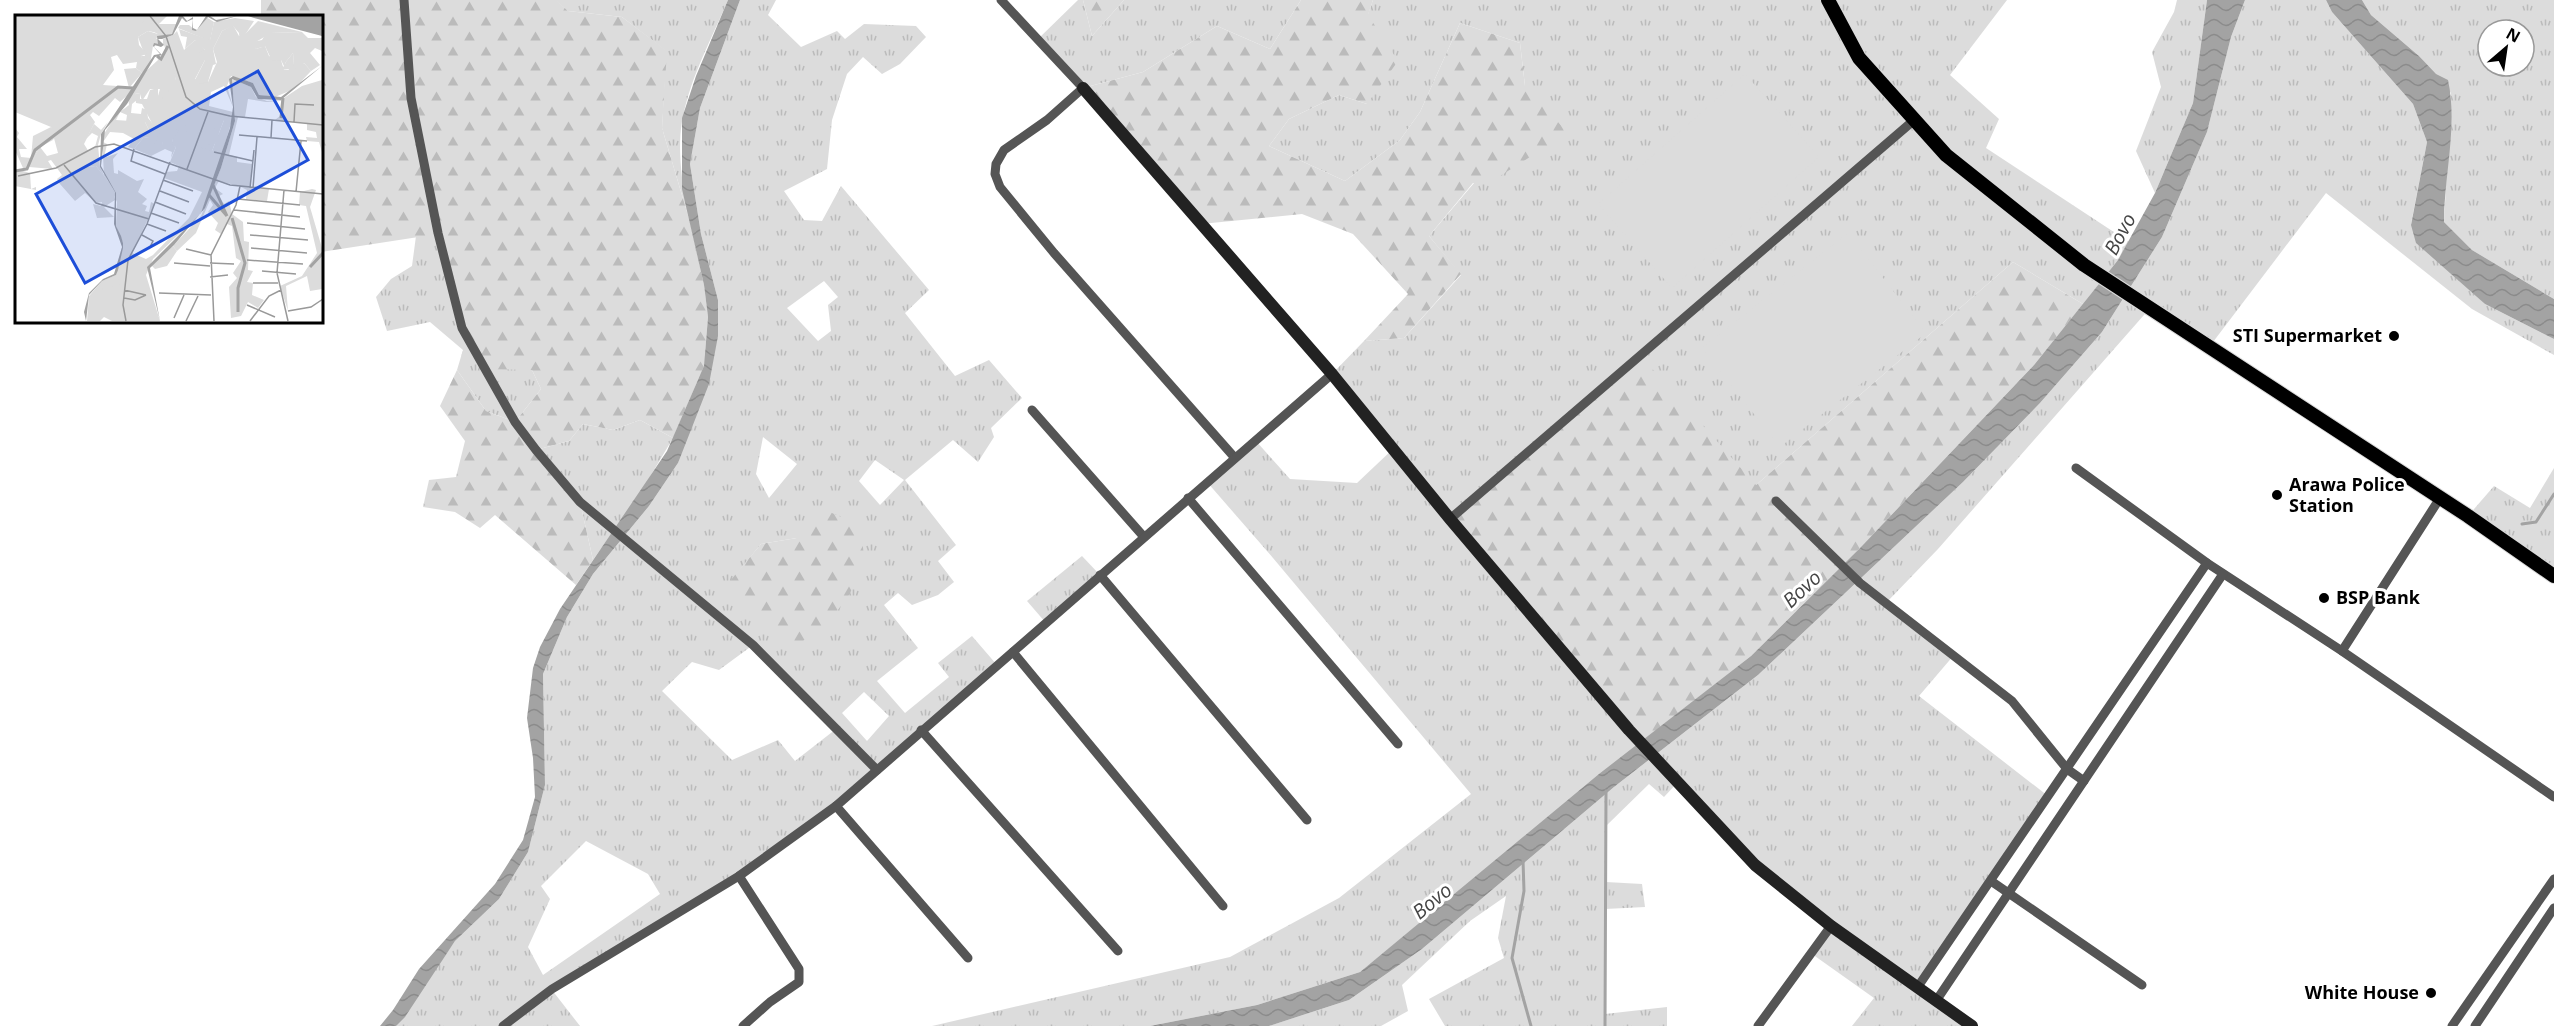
<svg xmlns="http://www.w3.org/2000/svg" width="2554" height="1026" viewBox="0 0 2554 1026" font-family="'Open Sans',sans-serif">
  <style>
    .grass { fill: url(#grass-tufts); fill-rule: evenodd }
    .forest { fill: url(#forest-firs) }
    .pitch { fill: #dcdcdc }
    .water { fill: url(#water-waves) }
    .lines { fill: none; stroke-linecap: round; stroke-linejoin: round }
    .stream { stroke: #a3a3a3; stroke-width: 3 }
    .primary-casing { stroke: #dbdbdb; stroke-width: 16 }
    .street { stroke: #555; stroke-width: 9 }
    .secondary { stroke: #222; stroke-width: 12 }
    .primary { stroke: #000; stroke-width: 14 }
    .poi-dot { fill: #000; stroke: #fff; stroke-width: 2 }
    .labels { text-anchor: middle; stroke-width: 6; stroke-linejoin: round; paint-order: stroke }
    .poi-label { font-size: 18px; font-weight: bold; fill: #000; stroke: #fff; text-anchor: end }
    .water-label { font-size: 20px; font-style: italic; fill: #444; stroke: #fff }
    .inset-river { fill: none; stroke: #a3a3a3; stroke-width: 3 }
    .inset-road { fill: none; stroke: #999; stroke-width: 1.5 }
    .view { fill: #1d4ed8; fill-opacity: 0.15; stroke: #1d4ed8; stroke-width: 3 }
    .inset-edge { fill: none; stroke: #000; stroke-width: 3 }
  </style>
  <defs>
    <pattern id="grass-tufts" width="24" height="20" patternUnits="userSpaceOnUse" patternTransform="scale(1.5)"><rect width="24" height="20" fill="#dcdcdc"/><path d="M3 7l-1-3M5 7V3M7 7l1-3M15 17l-1-3M17 17v-4M19 17l1-3" fill="none" stroke="#bbb"/></pattern>
    <pattern id="forest-firs" width="22" height="20" patternUnits="userSpaceOnUse" patternTransform="scale(1.5)"><rect width="22" height="20" fill="#dcdcdc"/><path d="M5 1l3.5 6h-7zM16 11l3.5 6h-7z" fill="#bbb"/></pattern>
    <pattern id="water-waves" width="16" height="10" patternUnits="userSpaceOnUse" patternTransform="scale(1.5)"><rect width="16" height="10" fill="#a3a3a3"/><path d="M0 5q4-4 8 0t8 0" fill="none" stroke="#8b8b8b"/></pattern>
  </defs>
  <rect width="100%" height="100%" fill="#fff"/>
  <g class="grass">
    <path d="M555,0H728C712,38 691,76 683,117C676,146 683,193 690,222L662,128L666,51L622,17L568,11Z"/>
    <path d="M740,0H776L768,15L801,47L837,31L845,39L864,24L916,26L926,37L900,64L882,74L863,57L847,74L832,120L827,169L784,191L804,220L822,221L841,186L929,290L905,313L955,376L989,360L1022,398L991,428L994,437L978,462L953,440L905,480L956,545L938,561L954,582L938,595L912,605L898,593L884,605L918,648L877,681L905,713L949,677L938,663L972,636L997,665L836,806L739,876L552,990L580,1026H396L455,941L499,899L528,852L545,785L543,674L567,617L593,574L649,506L678,463L718,300L701,234L690,164L700,108ZM824,281L838,297L828,305L831,331L818,341L787,308ZM763,437L797,464L769,498L756,474ZM875,460L904,480L880,505L859,481ZM797,538L726,587L761,544ZM753,645L836,729L795,761L778,740L732,760L662,691L692,662L719,670ZM864,692L889,716L867,741L842,713ZM586,841L648,874L660,894L543,975L528,947L550,899L541,886Z"/>
    <polygon points="1078,0 1083,0 1092,36 1124,0 1301,0 1270,49 1217,26 1143,72 1083,88 1038,39"/>
    <polygon points="1373,0 2007,0 1950,75 1999,119 1986,148 2129,242 2118,260 2083,304 2013,262 1756,485 1640,743 1360,972 1257,1005 1150,1026 932,1026 1230,957 1339,898 1471,794 1273,558 1207,482 1256,441 1290,479 1357,483 1394,448 1332,374 1364,341 1404,338 1461,275 1429,236 1474,183 1525,86 1520,43 1460,23 1420,112 1400,140 1345,181 1269,146 1289,119 1339,95 1367,104 1368,14"/>
    <polygon points="2177,0 2207,0 2193,103 2155,193 2136,151 2161,87 2152,52 2174,12"/>
    <polygon points="2245,0 2326,0 2332,12 2413,104 2427,142 2411,224 2485,304 2554,339 2554,355 2472,309 2326,193 2210,346 2151,307 1938,549 1886,603 1954,655 1919,696 2048,796 1917,988 1972,1026 1852,1026 1874,998 1812,954 1831,926 1755,865 1678,782 1664,797 1649,784 1606,826 1606,882 1642,884 1645,907 1605,909 1605,1014 1667,1007 1667,1026 1445,1026 1429,999 1504,958 1498,938 1506,896 1470,921 1402,985 1408,1011 1381,1026 1269,1026 1349,1000 1422,949 1614,787 1758,675 1963,482 2040,403 2102,332 2162,237 2207,132 2231,37"/>
    <path d="M2362,0H2554V299L2472,250L2444,222L2451,93L2419,56L2371,15ZM2488,30H2524V66H2488Z"/>
    <polygon points="438,233 532,370 541,389 515,422 486,411 457,370 463,350 430,322 387,331 376,297 391,279 412,266 416,236"/>
    <polygon points="640,420 673,438 642,490 593,560 580,502 536,450 569,441 583,424 613,430"/>
    <polygon points="2554,468 2554,576 2468,516 2494,486 2530,508"/>
    <polygon points="1082,556 1100,575 1046,623 1027,601"/>
  </g>
  <g class="forest">
    <polygon points="261,0 556,0 568,11 622,17 667,51 662,128 690,222 704,285 708,317 704,366 673,438 640,420 613,430 583,424 569,441 536,450 580,502 593,560 576,585 495,515 480,528 455,512 423,507 429,480 456,477 465,441 440,406 457,370 486,411 515,422 541,389 532,370 483,369 462,328 438,234 321,252 321,16 261,16"/>
    <polygon points="1083,0 1124,0 1092,36"/>
    <polygon points="1301,0 1373,0 1368,15 1398,61 1367,104 1339,95 1289,119 1269,146 1345,181 1400,140 1420,112 1460,23 1520,43 1525,86 1568,133 1489,183 1473,183 1429,236 1461,274 1404,338 1364,341 1408,294 1353,234 1302,214 1201,224 1083,88 1143,72 1217,26 1270,49"/>
    <polygon points="2013,262 2083,304 2034,365 1860,548 1751,656 1640,743 1450,519 1640,355 1756,485"/>
    <polygon points="825,510 860,525 865,563 849,595 820,634 794,644 725,587 761,544 797,538"/>
  </g>
  <g class="pitch">
    <polygon points="1745,74 1819,157 1672,288 1598,204"/>
    <polygon points="1848,233 1926,333 1780,447 1702,348"/>
  </g>
  <g class="water">
    <polygon points="728,0 740,0 700,108 690,164 701,234 718,300 718,336 709,384 678,463 649,506 593,574 567,617 543,674 545,785 528,852 499,899 455,941 405,1017 396,1026 380,1026 393,1010 419,969 495,884 523,840 535,797 533,758 527,718 533,668 540,647 560,609 667,451 704,366 708,317 704,285 682,189 682,118 696,76"/>
    <polygon points="2207,0 2245,0 2231,37 2207,132 2162,237 2102,332 2040,403 1963,482 1758,675 1614,787 1422,949 1349,1000 1269,1026 1150,1026 1257,1005 1360,972 1599,774 1751,656 1860,548 2034,365 2118,260 2155,193 2193,103"/>
    <path d="M2326,0H2362L2371,15L2419,56L2436,74L2448,80C2458,125 2444,176 2444,222L2472,250L2554,299V339L2485,304L2416,243L2411,225L2427,142L2413,104L2332,12Z"/>
  </g>
  <g class="lines">
    <g class="stream">
      <polyline points="2522,524 2536,522 2554,494"/>
      <polyline points="1523,860 1524,891 1512,958 1531,1026"/>
      <polyline points="1605,1026 1606,791"/>
    </g>
    <g class="primary-casing">
      <polyline id="primary" points="1828,0 1859,58 1946,155 2084,265 2468,516 2554,576"/>
    </g>
    <g class="street">
      <polyline points="404,0 411,98 438,233 462,328 515,422 536,450 580,502 753,645 877,770"/>
      <polyline points="1001,0 1083,88 1047,120 1004,150 996,164 995,174 1000,187 1054,253 1235,458"/>
      <polyline points="1032,410 1144,537"/>
      <polyline points="2076,468 2207,563 2342,651 2554,797"/>
      <polyline points="1188,498 1398,744"/>
      <polyline points="1776,501 1860,583 2012,701 2067,769 2084,781"/>
      <polyline points="1450,519 1913,121"/>
      <polyline points="1100,575 1307,820"/>
      <polyline points="2342,651 2440,498"/>
      <polyline points="1013,652 1223,906"/>
      <polyline points="921,730 1118,951"/>
      <polyline points="836,806 968,958"/>
      <polyline points="739,876 799,969 799,982 770,1002 743,1026"/>
      <polyline points="1991,881 2142,985"/>
      <polyline points="1917,988 2207,563"/>
      <polyline points="1936,1001 2223,574"/>
      <polyline points="503,1026 552,989 739,876 836,806 1332,374"/>
      <polyline points="1758,1026 1831,926"/>
      <polyline points="2452,1026 2554,879"/>
      <polyline points="2475,1026 2554,908"/>
    </g>
    <polyline class="secondary" points="1083,88 1332,374 1450,519 1629,730 1755,865 1831,926 1972,1026"/>
    <use href="#primary" class="primary"/>
  </g>
  <g class="poi-dot">
    <circle cx="2394" cy="336" r="6"/>
    <circle cx="2277" cy="495" r="6"/>
    <circle cx="2324" cy="598" r="6"/>
    <circle cx="2431" cy="993" r="6"/>
  </g>
  <g class="labels">
    <g class="poi-label">
      <text x="2382" y="342">STI Supermarket</text>
      <text x="2289" y="491" text-anchor="start">Arawa Police<tspan x="2289" dy="21">Station</tspan></text>
      <text x="2336" y="604" text-anchor="start">BSP Bank</text>
      <text x="2419" y="999">White House</text>
    </g>
    <g class="water-label">
      <text transform="translate(2120 234) rotate(-62)" y="7">Bovo</text>
      <text transform="translate(1802 589) rotate(-43)" y="7">Bovo</text>
      <text transform="translate(1432 901) rotate(-39)" y="7">Bovo</text>
    </g>
  </g>
  <g transform="translate(15 15)">
    <rect width="308" height="308" fill="#fff"/>
    <path d="M110,1H152L144,9H161L164,1L163,9L157,19L141,23L148,29V24L158,20L162,16L169,35L180,25L184,27L190,35V45L180,64L193,67L202,47L198,34L207,16L218,10L224,21L229,20L243,6L287,17L256,18L239,28L241,34L250,31L254,41L266,45L269,55H274L270,48L278,38L279,50L284,53L289,48L296,56L279,74L260,82L244,80L238,68L216,61L212,71L218,92L209,71L196,77L194,91L218,97L217,105H209L197,136L199,165L186,198L138,244L131,260L145,306H97L89,302L85,306H72L74,281L87,266L101,260L108,228L101,211L102,187L93,166L81,151L69,152L74,148L73,136L80,132L83,121L77,118L71,124L79,109L86,115L93,107L86,119L83,130L85,152L89,160L87,122L101,100L105,97L101,105L130,107L134,115V122L128,123L119,134L113,132L119,124L108,118L95,117L88,127L92,129L89,143L103,138L98,144L99,158L103,159V155L122,166L129,164L123,177L132,184L127,189L132,191L130,196L134,197L136,187L140,189L117,238L131,244L138,240L174,203L187,177L149,163L151,157L162,156L164,151L155,147L161,132L156,131L158,124L150,120L147,130H138L140,114L127,89L121,88L120,78L125,79V84H132L135,75L143,73V81L161,65L149,30L138,31L135,49L132,53L127,49L126,41H130L123,22L133,16L143,19ZM191,2L199,7L195,26L163,13L165,10H174L181,16ZM121,53L127,58L114,73L109,54ZM217,64L236,72L241,82L252,86L266,85L287,71L307,65V137L304,127L292,126L291,122L302,123L301,117L292,115V108L260,105L265,101L266,86L251,87L233,84L230,102H223L214,140L222,142V147L237,149L235,172L254,174L252,186L231,184L232,175L224,171L204,166L200,173L208,179L204,181L209,189L214,186L217,199L228,207L229,226L234,227L233,255L238,256L232,267L238,268L237,280L249,285L243,293L233,287L226,301L216,303L214,272L222,263L218,258L226,246L221,243L217,211L212,209L206,219L200,215L203,208L193,197L198,190L195,185L181,218L162,236L158,231L186,201L206,153L220,106ZM36,112L41,120L38,125L25,132L16,150L8,156L15,158L16,174L21,172V175L0,171V158L8,153L0,135V113L4,118L2,122L12,134H4L6,142L16,143L18,121ZM297,174L301,175L295,192L307,233V279V274L295,276L292,261L271,271L273,296L265,271L287,261L302,238L291,191L284,190L285,177Z" fill="#dcdcdc"/>
    <path d="M0,1H110L127,8L132,5L148,19L133,16L123,22L124,30L132,39L126,41L132,53L127,58L121,53L122,47L108,49L102,40L96,42L99,55L88,70L116,72V77L105,87L100,83L84,101L78,97L75,100L80,107L69,129L79,145L70,152L81,151L98,172L100,185L89,192L99,202L82,203L78,189L86,191L87,187L81,188L70,178L60,186L45,169L42,164L47,160L36,145L33,146L38,154L14,152L25,132L32,141L43,138L36,112L0,97ZM220,3L239,6L230,20L232,24L225,29L224,18L218,11L207,16L198,34L201,49L198,50L193,67L184,69L180,65L190,45L184,38L190,35L180,25L170,34L172,22L166,21L164,14L195,25L199,7ZM287,17L293,23H307V36L300,33L295,38L305,50L296,56L289,48L285,56L279,53L278,38L270,48L276,54L265,55L269,51L266,45L257,46L250,31L246,37L247,32L241,34L236,27L247,25L251,18ZM153,31L161,65L160,75H154L147,84L143,81L145,74H135L127,86L125,79L120,78L123,84L117,89L116,98L126,99L127,93L132,95L133,103L145,117L139,130H147L149,111L164,115L158,124L157,130L161,132L156,143L157,137L150,134L136,141L119,134L128,123L134,122V115L130,107H111L112,100L105,97L114,90L113,83L130,57L143,45L142,41L147,43ZM209,105H217L199,165L172,154L181,131L197,136ZM158,231L162,236L152,251L140,254L136,250ZM104,263L107,283L101,290L86,276L89,272L97,273Z" fill="#dcdcdc"/>
    <path d="M170 112a8 8 0 1 1 16 0a8 8 0 1 1-16 0ZM186 121a9 9 0 1 1 18 0a9 9 0 1 1-18 0Z" fill="#dcdcdc"/>
    <path d="M164,1H168L172,6L178,2V13L182,15L191,1H195L201,5L222,1L202,7L193,2L181,16L177,15L178,4L171,7L167,3L158,20L147,24H143L149,30L146,32L140,30L139,32L147,40L140,42L112,89L90,115L86,151L101,178V211L106,221L108,228V233L103,255L101,260L87,266L74,280L71,306L69,297L74,278L88,264L99,259L107,232L99,209L100,177L85,152L86,119L139,40L145,39L138,31L139,28L148,30L143,29L142,21L157,19ZM233,1H307V21L239,3ZM307,51L266,85L243,84L236,72L217,64L220,106L206,153L190,193L159,230L135,253L145,306L132,252L186,198L215,113L218,92L214,64L218,61L238,68L244,80L266,82Z" fill="#a3a3a3"/>
    <path class="inset-river" d="M142,41L146,44L153,31M266,103L268,83M0,156L12,154L20,135L103,72L118,73M198,170L212,201M194,180L212,201M217,203L230,248L223,273V297M295,252L308,238"/>
    <path class="inset-road" d="M135,1L151,21L171,82L185,94L215,101L308,110M279,107L280,89L299,90M224,120L292,126M256,123L257,105M119,134L116,146L150,159M199,137L238,146M49,150L81,188L134,204M172,154L193,97M3,161L41,153L80,132L99,129L215,170L308,179M148,165L178,176M235,173L239,135M238,173L242,122M269,175L262,258L273,306M145,176L174,187M281,177L286,126M223,184L285,190M140,187L171,199M219,195L285,202M136,198L164,208M232,208L290,214M132,209L151,216M127,220L138,226L134,234M235,220L293,225M236,233L292,238M171,234L196,240M232,245L288,249M159,248L195,251M195,248L219,249M247,256L281,259M195,262L213,260M238,268H263M109,275L131,280M144,278L196,280M109,283L120,285L131,280M232,290L260,302M273,296L296,292L308,284M159,303L169,280M111,306L108,290L113,245L132,209L155,147M171,306L183,281M199,306L196,240L221,190L225,171M235,306L254,281L266,275"/>
    <path class="view" d="M243,56L293,145L70,268L21,179Z"/>
    <rect width="308" height="308" class="inset-edge"/>
  </g>
  <g transform="translate(2506 48) rotate(29)"><circle r="28" fill="#ffffff" stroke="#999999" stroke-width="1.5"/>
  <path d="M0-4.5L10 22L0 15L-10 22Z" fill="#000000"/>
  <text y="-9" font-size="16" font-weight="bold" text-anchor="middle" fill="#000000">N</text>
  </g>
</svg>
